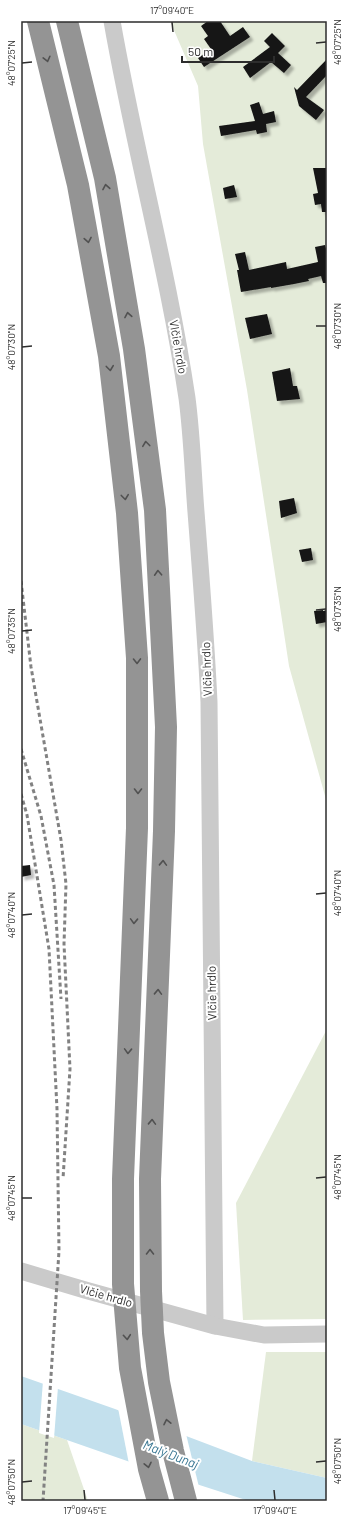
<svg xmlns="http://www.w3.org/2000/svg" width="348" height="1522" viewBox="0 0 348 1522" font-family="Barlow,sans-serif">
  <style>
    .green { fill: #e4ebd9 }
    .water { fill: #c3e0ed }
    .pier { fill: #fff }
    .building { fill: #141414; filter: url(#shadow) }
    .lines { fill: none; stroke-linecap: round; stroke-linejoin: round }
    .minor { stroke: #cacaca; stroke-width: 17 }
    .highway { stroke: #949494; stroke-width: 22 }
    .rail { stroke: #828282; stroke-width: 3; stroke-dasharray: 4 3; stroke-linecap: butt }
    .oneway { stroke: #515151 }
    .ticks { fill: none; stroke: #2d2d2d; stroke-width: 1.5 }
    .labels { text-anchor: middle; stroke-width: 4; stroke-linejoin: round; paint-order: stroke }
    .street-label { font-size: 12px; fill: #2d2d2d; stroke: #fff }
    .water-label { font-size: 13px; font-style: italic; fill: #377692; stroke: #fff }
    .neatline { fill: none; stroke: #2d2d2d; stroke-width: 1.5 }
    .ticks-label { font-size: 10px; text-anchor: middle; fill: #2d2d2d }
  </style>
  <defs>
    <filter id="shadow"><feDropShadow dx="3.5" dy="3.5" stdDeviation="1" flood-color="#0004"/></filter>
  </defs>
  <rect width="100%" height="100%" fill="#fff"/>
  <g class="green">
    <polygon points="170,21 327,21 327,803 289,666 247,390 203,144 198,86"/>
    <polygon points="327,1029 327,1319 243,1320 236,1203"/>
    <polygon points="266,1352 327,1352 327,1478 252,1461"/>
    <polygon points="21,1424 67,1440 88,1501 21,1501"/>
  </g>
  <polygon class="water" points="21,1376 115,1409 252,1461 327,1478 327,1501 249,1501 153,1470 21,1424"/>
  <g class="pier">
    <polygon points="43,1381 58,1387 54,1438 39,1433"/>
    <polygon points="118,1408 186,1434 199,1487 129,1464"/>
  </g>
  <g class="building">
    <polygon points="208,21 220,21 230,36 243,27 250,37 204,67 198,58 211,49 204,39 208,36 201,26"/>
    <polygon points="272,33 285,46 278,53 291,65 284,73 271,62 250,78 243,67 270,47 264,41"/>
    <polygon points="327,59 327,75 306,97 324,110 316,120 299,106 294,87 297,90"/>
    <polygon points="259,102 263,114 274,111 276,122 266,124 267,132 257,134 256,130 221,136 219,126 255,121 250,105"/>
    <polygon points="313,168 327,168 327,212 322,212 321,204 315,205 313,194 318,193"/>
    <polygon points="234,185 237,197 225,199 223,188"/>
    <polygon points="325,245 327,253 327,283 323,283 321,276 308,279 309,281 294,284 271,288 271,287 241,292 237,270 239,270 235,254 245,252 249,270 286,262 287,269 318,262 315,247"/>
    <polygon points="267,314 272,334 250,339 245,318"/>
    <polygon points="290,368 293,386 297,386 300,399 277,401 272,372"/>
    <polygon points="294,498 297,513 281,518 279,501"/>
    <polygon points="311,548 313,560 302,562 299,550"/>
    <polygon points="323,610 323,611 327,610 327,622 316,624 314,611"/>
    <polygon points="30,865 31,875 21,877 21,866"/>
  </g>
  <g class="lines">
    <g class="minor">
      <path d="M112,21C134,147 168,271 187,398C192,436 193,474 196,512C201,576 206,639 209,702L215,1326"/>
      <polyline points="21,1271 85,1290 215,1326 264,1335 327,1334"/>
    </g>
    <g class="highway">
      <polyline points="38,21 78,185 109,356 127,513 137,658 137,828 123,1179 123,1284 130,1368 149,1469 158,1501"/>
      <polyline points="67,21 105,178 134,349 155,510 166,727 164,831 150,1179 151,1291 153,1333 159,1382 173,1451 186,1501"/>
    </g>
    <g class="rail">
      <polyline points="21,581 31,667 61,840 66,884 64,944 70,1069 63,1179"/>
      <polyline points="21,749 41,816 54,885 61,999"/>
      <polyline points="21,794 27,815 49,949 57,1109 59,1251 43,1501"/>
    </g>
  </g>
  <defs><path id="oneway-chevron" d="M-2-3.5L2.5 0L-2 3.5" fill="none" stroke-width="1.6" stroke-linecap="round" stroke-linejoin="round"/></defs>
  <g class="oneway">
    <use href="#oneway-chevron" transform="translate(47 59) rotate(76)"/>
    <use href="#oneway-chevron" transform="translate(106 187) rotate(-100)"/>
    <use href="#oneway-chevron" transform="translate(88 240) rotate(80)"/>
    <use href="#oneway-chevron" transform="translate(128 315) rotate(-100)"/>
    <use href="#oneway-chevron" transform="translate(110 368) rotate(83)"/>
    <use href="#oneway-chevron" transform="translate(146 444) rotate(-97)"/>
    <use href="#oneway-chevron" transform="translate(125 497) rotate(83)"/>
    <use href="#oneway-chevron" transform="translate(158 573) rotate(-93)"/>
    <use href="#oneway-chevron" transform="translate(137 661) rotate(89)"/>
    <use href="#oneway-chevron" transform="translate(138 791) rotate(90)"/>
    <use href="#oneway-chevron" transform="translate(163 863) rotate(-88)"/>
    <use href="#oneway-chevron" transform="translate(134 921) rotate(92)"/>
    <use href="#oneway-chevron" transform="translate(158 992) rotate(-88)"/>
    <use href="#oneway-chevron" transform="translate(128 1051) rotate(92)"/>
    <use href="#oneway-chevron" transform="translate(152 1122) rotate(-88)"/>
    <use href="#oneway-chevron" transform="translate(150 1252) rotate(-90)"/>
    <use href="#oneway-chevron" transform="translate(127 1337) rotate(85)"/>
    <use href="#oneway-chevron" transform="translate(167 1422) rotate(-102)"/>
    <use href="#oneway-chevron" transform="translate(148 1465) rotate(78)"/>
  </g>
  <path class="ticks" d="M172,22L173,32M316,43L326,42M22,63L32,62M316,326H326M22,347L32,346M316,610L326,609M22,631L32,630M316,894L326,893M22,915L32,914M316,1178L326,1177M22,1198H32M316,1462L326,1461M22,1482L32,1481M84,1490L85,1500M274,1490L275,1500"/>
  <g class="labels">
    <g class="street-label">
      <text transform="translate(178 347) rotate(80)" y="4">Vlčie hrdlo</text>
      <text transform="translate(207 669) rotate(-92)" y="4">Vlčie hrdlo</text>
      <text transform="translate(212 993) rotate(-91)" y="4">Vlčie hrdlo</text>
      <text transform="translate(106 1296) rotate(16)" y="4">Vlčie hrdlo</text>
    </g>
    <g class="water-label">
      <text transform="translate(171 1454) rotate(21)" y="5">Malý Dunaj</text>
    </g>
  </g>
  <rect width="348" height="1522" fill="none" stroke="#ffffff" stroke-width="44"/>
  <path d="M182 56v6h92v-6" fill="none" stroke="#2d2d2d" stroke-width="2"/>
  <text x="188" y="56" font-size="12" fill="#2d2d2d" stroke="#ffffff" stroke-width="3" paint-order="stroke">50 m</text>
  <rect x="22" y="22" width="304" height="1478" class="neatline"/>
  <g class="ticks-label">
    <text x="172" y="14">17°09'40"E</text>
    <text transform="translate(337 42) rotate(-90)" y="4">48°07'25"N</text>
    <text transform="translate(11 63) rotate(-90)" y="4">48°07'25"N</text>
    <text transform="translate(337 326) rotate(-90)" y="4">48°07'30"N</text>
    <text transform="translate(11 347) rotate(-90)" y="4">48°07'30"N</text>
    <text transform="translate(337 609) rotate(-90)" y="4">48°07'35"N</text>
    <text transform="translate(11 631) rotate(-90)" y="4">48°07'35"N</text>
    <text transform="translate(337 893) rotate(-90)" y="4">48°07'40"N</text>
    <text transform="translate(11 915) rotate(-90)" y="4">48°07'40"N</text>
    <text transform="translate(337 1177) rotate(-90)" y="4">48°07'45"N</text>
    <text transform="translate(11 1198) rotate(-90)" y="4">48°07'45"N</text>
    <text transform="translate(337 1461) rotate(-90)" y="4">48°07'50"N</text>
    <text transform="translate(11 1482) rotate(-90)" y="4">48°07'50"N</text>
    <text x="85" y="1514">17°09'45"E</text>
    <text x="275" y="1514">17°09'40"E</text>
  </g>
</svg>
